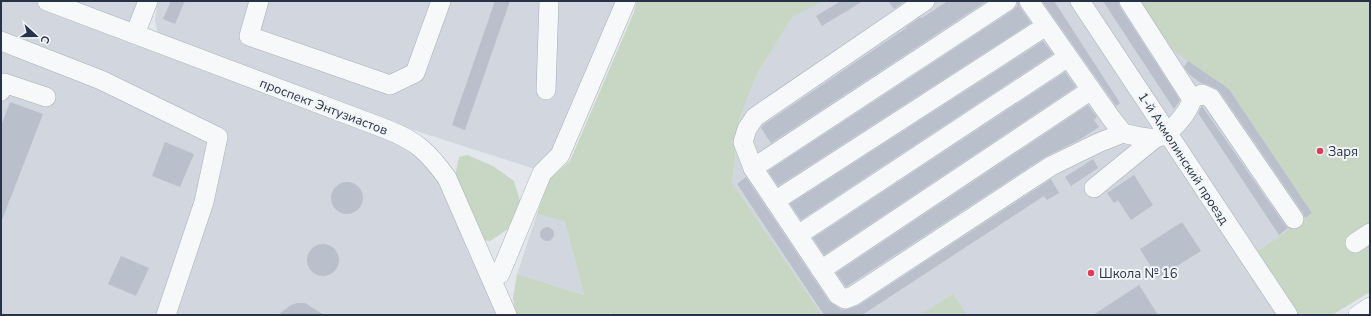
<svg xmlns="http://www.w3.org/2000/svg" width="1371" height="316" viewBox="0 0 1371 316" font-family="'Nunito Sans',sans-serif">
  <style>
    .built { fill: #d1d6df }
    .green { fill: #c8d7c3 }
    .building { fill: #bac0cb }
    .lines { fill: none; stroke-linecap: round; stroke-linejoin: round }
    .minor-casing { stroke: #a7adb7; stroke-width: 20 }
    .minor { stroke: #f7f8fa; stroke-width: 19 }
    .poi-dot { fill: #db3e54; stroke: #f3f6f9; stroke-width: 1.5 }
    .labels { text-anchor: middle; stroke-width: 4; stroke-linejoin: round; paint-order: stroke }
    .street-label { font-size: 13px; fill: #293347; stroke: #f3f6f9 }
    .poi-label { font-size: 13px; fill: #293347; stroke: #f3f6f9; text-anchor: start }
  </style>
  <rect width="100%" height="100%" fill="#e3e7ec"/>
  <g class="built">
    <polygon points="1,1 34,1 383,134 414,149 442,181 498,315 1,315"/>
    <polygon points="67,1 143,1 130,21 123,22"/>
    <polygon points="158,1 620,1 552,156 535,169 407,128 158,35 155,20"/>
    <polygon points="824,1 1072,1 1278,315 822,315 732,184 740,117 757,74 792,16"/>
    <polygon points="1088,1 1142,1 1142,8 1229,89 1312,213 1257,252"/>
    <polygon points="537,214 565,222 584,295 517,274"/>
  </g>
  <g class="green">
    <polygon points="637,1 824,1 792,17 757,74 740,117 732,183 822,315 615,315 610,313 609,315 516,315 513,298 517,274 584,295 565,222 537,214 548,180 570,161 634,12"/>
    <polygon points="1142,1 1370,1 1370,292 1332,315 1297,315 1257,252 1312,213 1229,89 1188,61 1160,40 1142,8"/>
    <polygon points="467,155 493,166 514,181 521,204 508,229 490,241 483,240 455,176 459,157"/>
    <polygon points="953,294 967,315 920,315"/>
  </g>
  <g class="building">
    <polygon points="171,1 185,1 175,24 163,19"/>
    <polygon points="495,1 510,1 465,130 452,125"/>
    <polygon points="841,1 863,1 822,26 816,16"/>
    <polygon points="888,1 905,1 894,9"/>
    <polygon points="948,1 987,1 771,143 761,128 763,125 906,28 906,27 921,17 922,18"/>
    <polygon points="1018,1 1020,7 1031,23 778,186 768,171 1013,10 1017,6"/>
    <polygon points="1042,1 1054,1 1120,103 1116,106"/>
    <polygon points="1103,1 1118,1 1120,7 1180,100 1174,109"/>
    <polygon points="1043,41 1053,54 801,220 790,204"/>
    <polygon points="1188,61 1229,89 1312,213 1305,218 1303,213 1220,92 1215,88 1206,84 1201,83 1190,75 1184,67"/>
    <polygon points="1065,72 1076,87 824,255 813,238"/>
    <polygon points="10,102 43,114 2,220 1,126"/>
    <polygon points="1088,105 1097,117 1094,120 1099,127 1079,140 1045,157 846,287 836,273"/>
    <polygon points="1202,106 1285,225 1288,228 1279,235 1198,113"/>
    <polygon points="165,142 194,154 180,187 152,176"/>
    <polygon points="1093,159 1098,168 1071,186 1065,177"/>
    <polygon points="1134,175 1153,205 1131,220 1118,200 1114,203 1107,193"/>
    <polygon points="746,177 829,301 840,309 844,310 859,305 1051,179 1059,193 1047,200 1044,196 862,315 824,315 737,184"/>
    <circle cx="347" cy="198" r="16"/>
    <polygon points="1182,222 1201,251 1158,278 1140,249"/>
    <circle cx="547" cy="234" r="7"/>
    <circle cx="323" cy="260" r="16"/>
    <polygon points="121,256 149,268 136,296 108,284"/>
    <polygon points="1139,285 1158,315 1093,315"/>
    <polygon points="297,303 305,303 324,315 278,315 291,305"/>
  </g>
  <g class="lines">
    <g class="minor-casing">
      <g id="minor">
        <path d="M47,1L386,129C417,141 428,152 447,178L507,315"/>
        <polyline points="259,1 249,36 390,85 415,73 441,1"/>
        <polyline points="925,1 755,117 747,129 743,142 753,168 838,295 845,299 853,296 1051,166 1098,143 1123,133"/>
        <path d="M1029,1L1111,118L1123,133C1130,135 1148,139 1154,138C1169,137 1189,112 1192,99L1129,1"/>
        <polyline points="1080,1 1288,315"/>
        <polyline points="135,34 148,1"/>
        <polyline points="1,41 101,80 218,137 204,202 166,315"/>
        <polyline points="546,90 549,1"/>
        <polyline points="1,91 4,83 46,97"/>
        <polyline points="1192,99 1202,94 1211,98 1294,219"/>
        <polyline points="753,168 1007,1"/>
        <polyline points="1094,188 1154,139"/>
        <polyline points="775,201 1046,26"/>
        <polyline points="798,235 1068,57"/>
        <polyline points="1355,243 1370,233"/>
        <polyline points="821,270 1091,90"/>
        <polyline points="492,278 500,274 542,173 560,155 626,1"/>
        <polyline points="1358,315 1370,307"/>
      </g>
    </g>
    <use href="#minor" class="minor"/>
  </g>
  <g class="poi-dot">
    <circle cx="1320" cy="151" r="4"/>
    <circle cx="1091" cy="273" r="4"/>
  </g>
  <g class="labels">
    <g class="street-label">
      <text transform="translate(324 106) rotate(21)" y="5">проспект Энтузиастов</text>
      <text transform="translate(1184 158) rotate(57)" y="5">1-й Акмолинский проезд</text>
    </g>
    <g class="poi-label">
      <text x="1328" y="156">Заря</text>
      <text x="1099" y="278">Школа № 16</text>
    </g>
  </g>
  <rect width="1371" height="316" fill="none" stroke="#293347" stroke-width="4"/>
  <g transform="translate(36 36) rotate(111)" stroke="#f3f6f9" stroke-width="3" paint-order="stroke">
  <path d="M0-3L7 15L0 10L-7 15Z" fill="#293347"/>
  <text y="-6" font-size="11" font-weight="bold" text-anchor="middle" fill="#293347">С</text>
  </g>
</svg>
